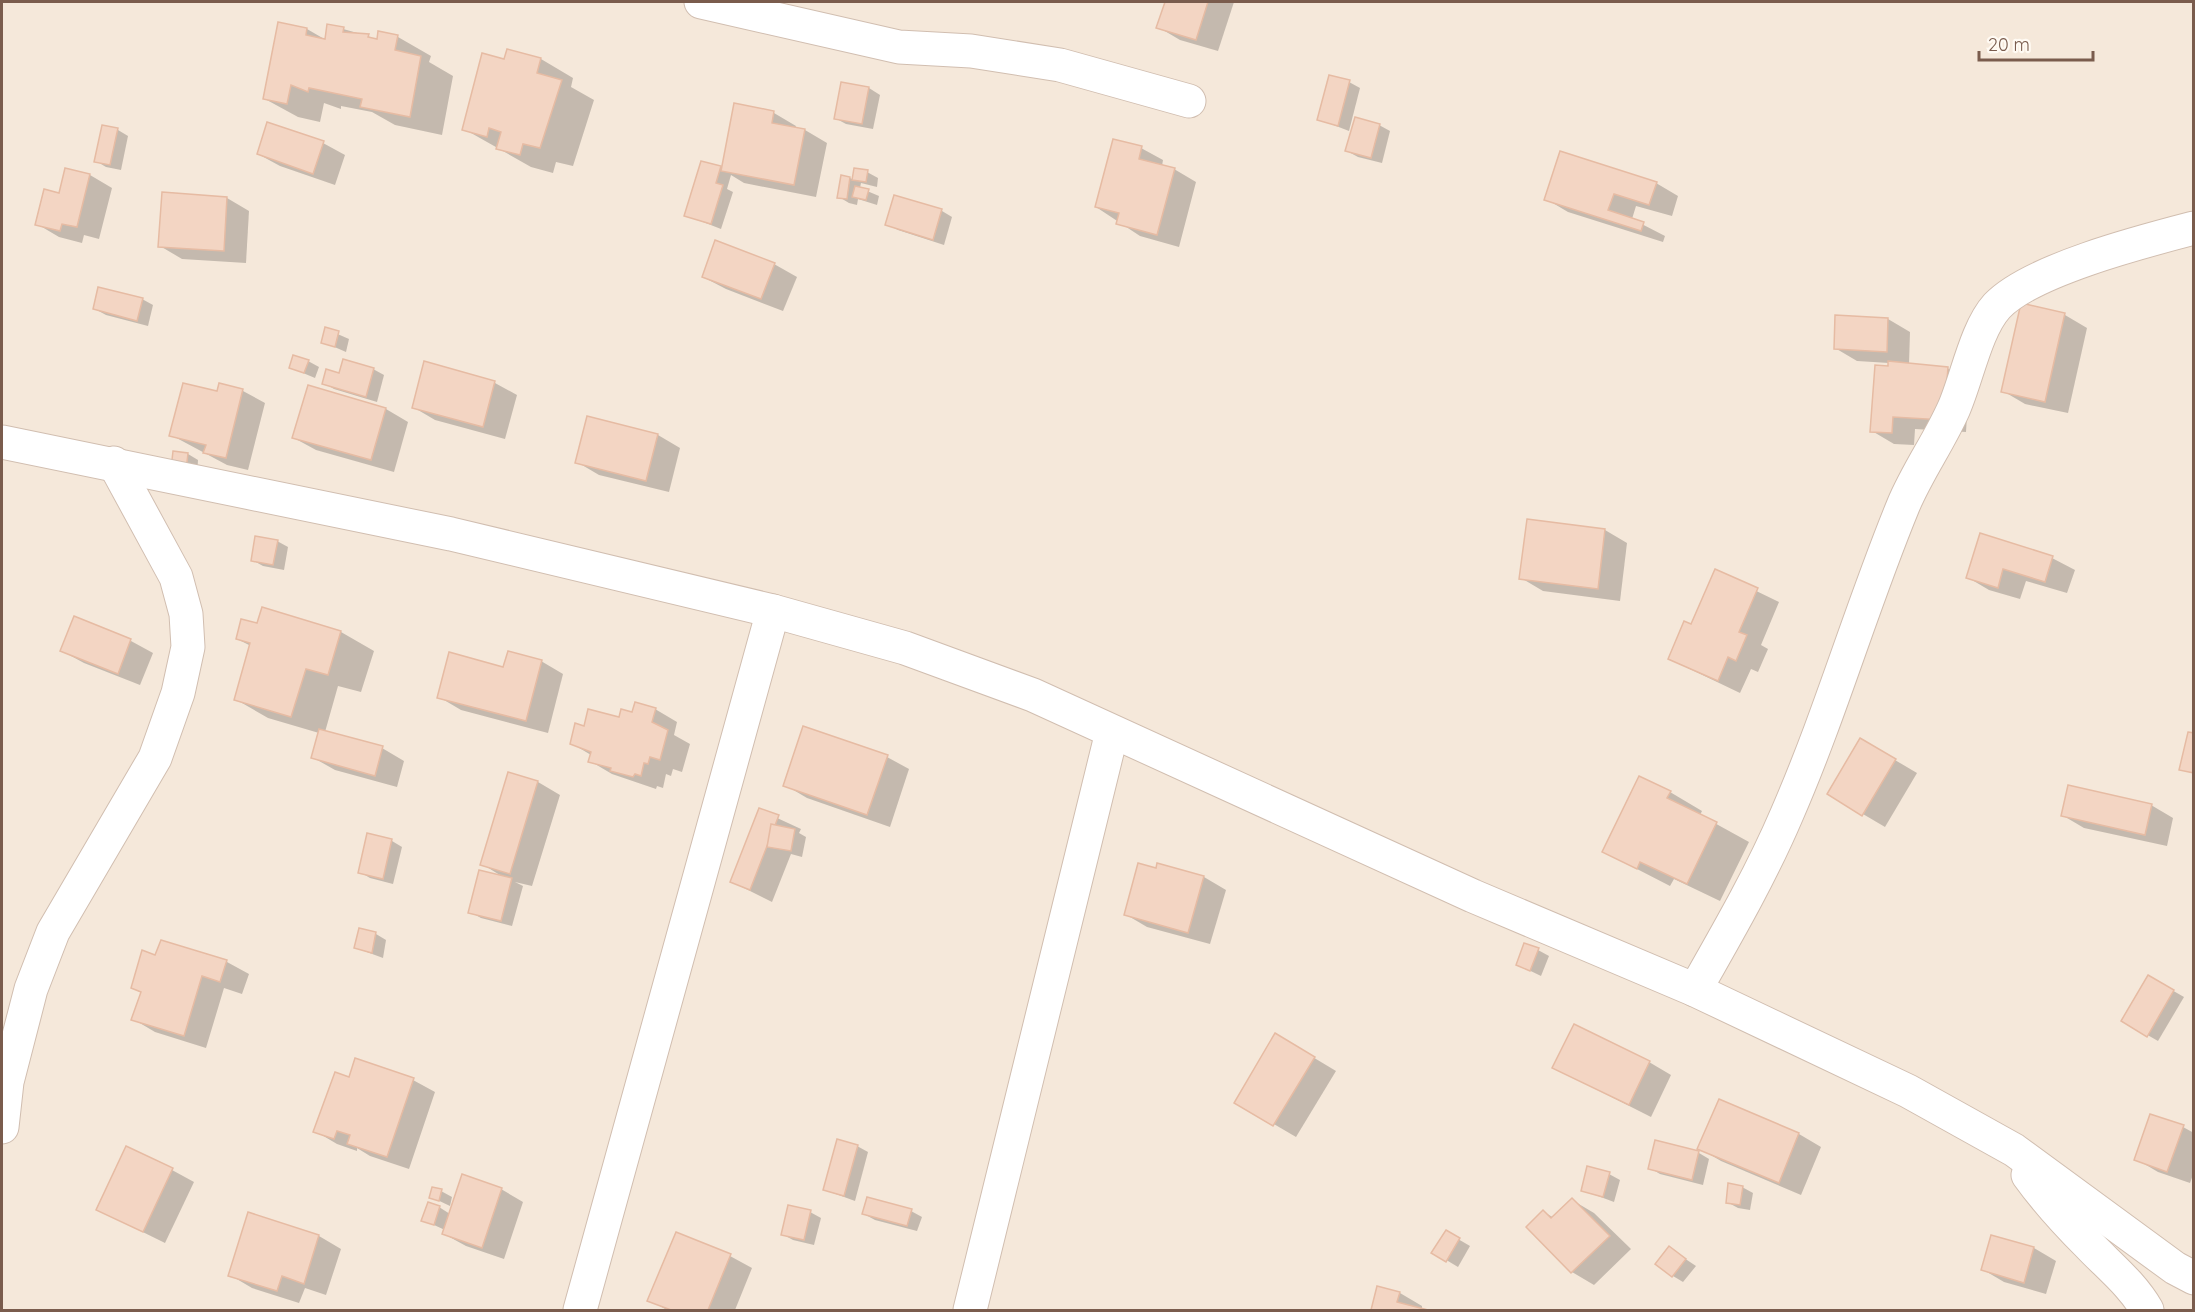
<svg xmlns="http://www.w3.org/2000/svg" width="2195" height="1312" viewBox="0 0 2195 1312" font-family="Quicksand,sans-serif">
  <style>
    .residential { fill: #f5e8da }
    .shadow { fill: #0003 }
    .building { fill: #f3d5c3; stroke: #e6bba3; stroke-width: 1.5 }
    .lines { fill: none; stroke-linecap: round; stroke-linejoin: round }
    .minor-casing { stroke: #d1beb0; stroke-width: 35 }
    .minor { stroke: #fff; stroke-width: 33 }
  </style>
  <rect width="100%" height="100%" fill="#fdf6ec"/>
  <rect class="residential" x="2" y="2" width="2191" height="1308"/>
  <g class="shadow">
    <polygon points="1166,2 1234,2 1218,51 1180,40 1158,27"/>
    <polygon points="279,24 307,29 326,40 329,25 368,36 378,41 380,33 398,37 431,56 429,62 453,76 442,135 395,125 372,112 341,106 341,109 324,103 320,122 298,117 265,99"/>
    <polygon points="541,59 573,78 571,87 594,100 573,166 556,162 553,173 531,167 464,129 505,60"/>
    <polygon points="1349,82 1360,88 1349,131 1318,119"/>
    <polygon points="842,83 869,88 880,95 873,129 846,124 835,118"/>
    <polygon points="735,105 774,113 796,126 795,129 805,130 827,143 816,197 744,183 731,175 727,189 733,192 721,229 685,215 720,168 722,169"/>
    <polygon points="1379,125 1390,131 1382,163 1358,157 1347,151"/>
    <polygon points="103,126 118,130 128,136 121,170 106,167 96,161"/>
    <polygon points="323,143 345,155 335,185 280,166 258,154"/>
    <polygon points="1141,148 1163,160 1162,166 1174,169 1196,182 1179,247 1140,236 1096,207"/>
    <polygon points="855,170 867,172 878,178 877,187 861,183 860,188 879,196 877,205 858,199 857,205 849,203 839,197 850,178 854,180"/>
    <polygon points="90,175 112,188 99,239 84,235 82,243 59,237 37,224 60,194"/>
    <polygon points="1656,183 1678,196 1672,216 1636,206 1632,219 1665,236 1663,242 1568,212 1546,199"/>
    <polygon points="895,196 942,211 952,217 944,245 898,230 887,224"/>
    <polygon points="227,198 249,211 246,263 182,259 160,246"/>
    <polygon points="774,264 797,277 783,311 726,289 703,277"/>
    <polygon points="142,299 153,305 148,326 106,315 95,309"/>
    <polygon points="2022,305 2065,315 2087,328 2068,413 2025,404 2003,391"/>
    <polygon points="1888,319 1910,332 1909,364 1947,368 1969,381 1966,432 1915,429 1914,445 1894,444 1872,431 1889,363 1857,361 1835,348"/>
    <polygon points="326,329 349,339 346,352 323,342"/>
    <polygon points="308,361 319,367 315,378 291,368"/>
    <polygon points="425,363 495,383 517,395 505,439 435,420 413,407"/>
    <polygon points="373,369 384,375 377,402 334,389 324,383 340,375"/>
    <polygon points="220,385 243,391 265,403 248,470 227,465 171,435 218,393"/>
    <polygon points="309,387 386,409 408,422 394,472 316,450 294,438"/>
    <polygon points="588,418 658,435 680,448 669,492 599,475 577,462"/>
    <polygon points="188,454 198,460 197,476 173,468"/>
    <polygon points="1605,530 1627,543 1620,601 1543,591 1521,578"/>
    <polygon points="277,541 288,547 284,570 263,566 252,560"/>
    <polygon points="2052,558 2075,570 2067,593 2026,581 2020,599 1989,590 1967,577"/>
    <polygon points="1715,571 1779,602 1761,645 1768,649 1758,672 1751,669 1740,693 1669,659 1692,626"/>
    <polygon points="263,609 341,632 374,651 361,692 338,686 325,732 382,748 404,761 397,787 335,770 312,757 319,733 268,718 235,699 251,646 237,639 258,624"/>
    <polygon points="74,618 131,641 153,653 140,685 84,663 62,651"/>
    <polygon points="541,661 563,674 548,733 461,710 439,697 505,669"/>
    <polygon points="655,709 677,722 674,735 690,744 682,772 673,769 671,776 666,774 663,788 657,786 656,789 612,774 590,761 591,755 571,743 585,728"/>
    <polygon points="1861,740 1917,773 1885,827 1829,794"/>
    <polygon points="887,757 909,769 890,827 807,798 785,785"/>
    <polygon points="509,774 538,782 560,795 532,886 515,882 523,886 512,926 481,918 470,912 503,877 482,864"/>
    <polygon points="1670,792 1702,811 1700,815 1749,842 1720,901 1674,879 1670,886 1604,852"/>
    <polygon points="2151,805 2173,818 2167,846 2084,828 2062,815"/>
    <polygon points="760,810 801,829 799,833 806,837 802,857 791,854 772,902 732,882"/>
    <polygon points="369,835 392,841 402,847 393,884 370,878 360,872"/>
    <polygon points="1157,870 1204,877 1226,890 1210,944 1147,927 1125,914"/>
    <polygon points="376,934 386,940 383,958 356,948"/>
    <polygon points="162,941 227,962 249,974 242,994 224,988 206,1048 155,1032 133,1019 142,993 132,988 156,957"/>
    <polygon points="1538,950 1549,956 1541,976 1518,965"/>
    <polygon points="2149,977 2184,997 2158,1041 2123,1021"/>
    <polygon points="1276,1035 1336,1071 1296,1137 1236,1102"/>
    <polygon points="1649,1062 1671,1075 1651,1117 1554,1068"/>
    <polygon points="350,1079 413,1080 435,1092 409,1169 370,1156 357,1148 357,1151 337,1144 315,1131"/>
    <polygon points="1719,1101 1799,1134 1821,1147 1801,1195 1721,1161 1699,1148"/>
    <polygon points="2183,1127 2194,1133 2194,1172 2190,1183 2158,1172 2136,1159"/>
    <polygon points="1656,1142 1699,1153 1709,1159 1703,1185 1660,1174 1650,1168"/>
    <polygon points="857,1146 868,1152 855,1201 825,1190"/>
    <polygon points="172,1170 194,1182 165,1243 98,1210"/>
    <polygon points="1609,1174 1620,1180 1614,1202 1582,1190"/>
    <polygon points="1742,1187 1753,1193 1750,1210 1738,1208 1727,1202"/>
    <polygon points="501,1189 523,1202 504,1259 466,1246 444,1234 445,1230 423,1220 439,1207 450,1214"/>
    <polygon points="441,1191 452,1197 450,1206 431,1197"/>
    <polygon points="1572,1200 1594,1213 1631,1249 1594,1285 1572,1272 1528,1227 1544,1212 1554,1218"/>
    <polygon points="911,1211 922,1217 917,1231 875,1220 864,1214"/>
    <polygon points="810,1212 821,1218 814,1245 793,1240 782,1234"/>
    <polygon points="249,1214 319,1236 341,1249 326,1295 305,1288 299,1303 252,1288 230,1275"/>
    <polygon points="1446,1232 1470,1246 1458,1267 1433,1252"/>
    <polygon points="1992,1237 2034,1248 2056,1261 2046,1294 2004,1282 1982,1269"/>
    <polygon points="1669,1248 1696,1266 1683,1282 1673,1276"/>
    <polygon points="730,1256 752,1268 735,1310 667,1310 649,1300"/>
    <polygon points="1378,1287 1400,1293 1422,1306 1422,1310 1372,1310"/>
  </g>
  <g class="building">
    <polygon points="1165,2 1208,2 1196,40 1156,28"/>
    <polygon points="278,22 307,28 306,35 325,39 327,24 344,27 343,32 369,34 368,37 377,39 378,31 398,35 395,50 421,56 410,117 360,107 362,99 309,88 308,92 291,85 287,104 263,99"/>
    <polygon points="507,49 541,58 537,73 562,80 540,148 523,144 520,155 496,149 501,132 489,128 487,137 462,130 482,53 504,59"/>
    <polygon points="1329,75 1350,80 1338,126 1317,120"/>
    <polygon points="841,82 869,87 862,124 834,119"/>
    <polygon points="734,103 774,111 772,123 805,129 794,185 721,171"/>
    <polygon points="1355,117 1380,124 1371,158 1345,151"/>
    <polygon points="267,122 324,141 313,174 257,154"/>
    <polygon points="102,125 118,128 110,165 94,162"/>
    <polygon points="1113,139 1142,146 1139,159 1175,168 1157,235 1116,224 1119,213 1095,207"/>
    <polygon points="1560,151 1657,182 1649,205 1614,194 1608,210 1644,222 1641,231 1544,200"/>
    <polygon points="701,161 721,166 716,183 723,185 711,224 684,216"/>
    <polygon points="65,168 90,174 77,227 62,224 60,231 35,225 44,189 59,193"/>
    <polygon points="854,168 868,170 866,182 852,180"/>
    <polygon points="841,175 850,177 847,199 837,198"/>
    <polygon points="855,186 869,189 866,200 852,197"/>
    <polygon points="162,192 227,197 224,251 158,247"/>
    <polygon points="894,195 942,209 933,240 885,225"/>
    <polygon points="715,240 775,263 761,299 702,277"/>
    <polygon points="98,287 143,298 137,321 93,309"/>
    <polygon points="2021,303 2065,313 2045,402 2001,392"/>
    <polygon points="1835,315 1888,318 1887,352 1834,349"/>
    <polygon points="325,327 339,331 335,347 321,343"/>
    <polygon points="293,355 309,360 304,373 289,368"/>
    <polygon points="343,359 374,368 366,397 322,384 326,369 339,373"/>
    <polygon points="424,361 495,381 483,427 412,408"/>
    <polygon points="1888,361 1948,367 1944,420 1893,417 1892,433 1870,432 1875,365 1888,366"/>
    <polygon points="183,383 217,391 219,383 243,389 226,458 203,453 206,445 169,436"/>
    <polygon points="308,385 386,408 371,460 292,438"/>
    <polygon points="587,416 658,434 646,481 575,463"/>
    <polygon points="173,451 188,453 186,471 171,469"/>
    <polygon points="1527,519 1605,529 1598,589 1519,579"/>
    <polygon points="1980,533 2053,556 2045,582 2003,569 1998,588 1966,578"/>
    <polygon points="255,536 278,540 273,565 251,561"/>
    <polygon points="1715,569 1758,588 1739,632 1747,635 1736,661 1728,657 1718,681 1668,659 1684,621 1691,624"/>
    <polygon points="262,607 341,631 328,675 306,669 291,717 234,700 250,643 236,639 241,619 257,623"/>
    <polygon points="74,616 131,639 118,674 60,651"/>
    <polygon points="508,651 542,660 526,721 437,698 449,652 503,667"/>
    <polygon points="635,702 656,708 652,722 668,730 660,760 650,757 648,764 644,763 641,776 635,774 633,777 610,771 611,768 588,762 591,752 570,744 575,723 584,726 588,709 619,717 621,709 632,712"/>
    <polygon points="803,726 888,755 867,815 783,786"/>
    <polygon points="319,729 383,746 375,776 311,758"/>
    <polygon points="2188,732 2194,733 2194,773 2179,770"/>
    <polygon points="1860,738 1896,759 1862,816 1827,794"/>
    <polygon points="508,772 538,781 510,874 480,865"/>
    <polygon points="1639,776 1671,791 1667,798 1717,822 1687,884 1640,862 1637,869 1602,852"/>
    <polygon points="2068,785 2152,804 2145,835 2061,816"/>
    <polygon points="759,808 779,815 750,890 730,882"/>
    <polygon points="771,824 795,829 791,851 767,847"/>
    <polygon points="367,833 392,839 383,879 358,873"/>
    <polygon points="1138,863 1156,868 1157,863 1204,876 1188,933 1124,915"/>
    <polygon points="479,870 512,878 501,921 468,913"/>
    <polygon points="359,928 376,932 372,953 354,948"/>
    <polygon points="161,940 227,960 220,982 202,976 184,1036 131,1020 141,992 131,988 142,950 155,955"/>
    <polygon points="1524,943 1539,948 1530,971 1516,965"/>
    <polygon points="2148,975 2174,990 2147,1037 2121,1021"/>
    <polygon points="1574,1024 1650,1061 1629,1105 1552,1068"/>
    <polygon points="1275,1033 1315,1057 1273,1126 1234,1103"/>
    <polygon points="355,1058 414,1078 387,1157 347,1144 350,1135 337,1131 334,1139 313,1132 335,1072 349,1077"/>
    <polygon points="1719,1099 1799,1133 1779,1183 1697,1149"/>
    <polygon points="2150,1114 2184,1125 2167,1172 2134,1160"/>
    <polygon points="837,1139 858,1145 844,1196 823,1190"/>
    <polygon points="1655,1140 1699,1151 1692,1180 1648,1169"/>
    <polygon points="126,1146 173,1168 143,1232 96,1210"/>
    <polygon points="1587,1166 1610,1172 1603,1197 1581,1191"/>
    <polygon points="462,1174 502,1188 482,1248 442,1234"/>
    <polygon points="1728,1183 1743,1186 1740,1205 1726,1203"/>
    <polygon points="432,1187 442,1189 439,1201 429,1198"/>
    <polygon points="867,1197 912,1209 907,1226 862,1214"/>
    <polygon points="1572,1198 1610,1236 1571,1273 1526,1227 1543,1210 1551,1218"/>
    <polygon points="428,1202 440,1206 434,1225 421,1221"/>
    <polygon points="788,1205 811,1210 804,1240 781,1235"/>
    <polygon points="248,1212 319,1235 304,1284 282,1276 277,1291 228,1276"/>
    <polygon points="1446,1230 1460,1238 1446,1262 1431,1253"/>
    <polygon points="676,1232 731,1254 708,1310 671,1310 647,1301"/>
    <polygon points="1991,1235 2034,1247 2024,1283 1981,1270"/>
    <polygon points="1669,1246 1686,1259 1672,1277 1655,1264"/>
    <polygon points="1377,1286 1400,1292 1397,1302 1428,1310 1371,1310"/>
  </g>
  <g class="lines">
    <g class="minor-casing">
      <g id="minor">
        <polyline points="701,2 899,47 971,51 1060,65 1189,101"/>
        <polyline points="2,442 451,534 773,611 905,648 1033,695 1473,896 1695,990 1908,1091 2014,1150 2175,1268 2194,1278"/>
        <path d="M1695,990C1728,932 1761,875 1787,814C1831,713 1861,608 1903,506C1917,472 1939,442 1954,408C1967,378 1976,329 1997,306C2031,270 2144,241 2194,228"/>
        <polyline points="2,1127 7,1082 31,989 53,932 155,758 178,693 188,647 186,614 176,577 114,463"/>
        <path d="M2028,1175C2046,1200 2067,1223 2089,1245C2109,1266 2132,1284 2147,1310"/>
        <polyline points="580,1310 773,611"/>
        <polyline points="970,1310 1112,732"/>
      </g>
    </g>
    <use href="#minor" class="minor"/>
  </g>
  <rect width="2195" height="1312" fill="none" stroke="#7a5c4d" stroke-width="6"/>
  <path d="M1979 51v9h114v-9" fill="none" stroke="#7a5c4d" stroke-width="3"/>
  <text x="1988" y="51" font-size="18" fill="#7a5c4d" stroke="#fffaf3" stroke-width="4.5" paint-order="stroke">20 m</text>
</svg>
